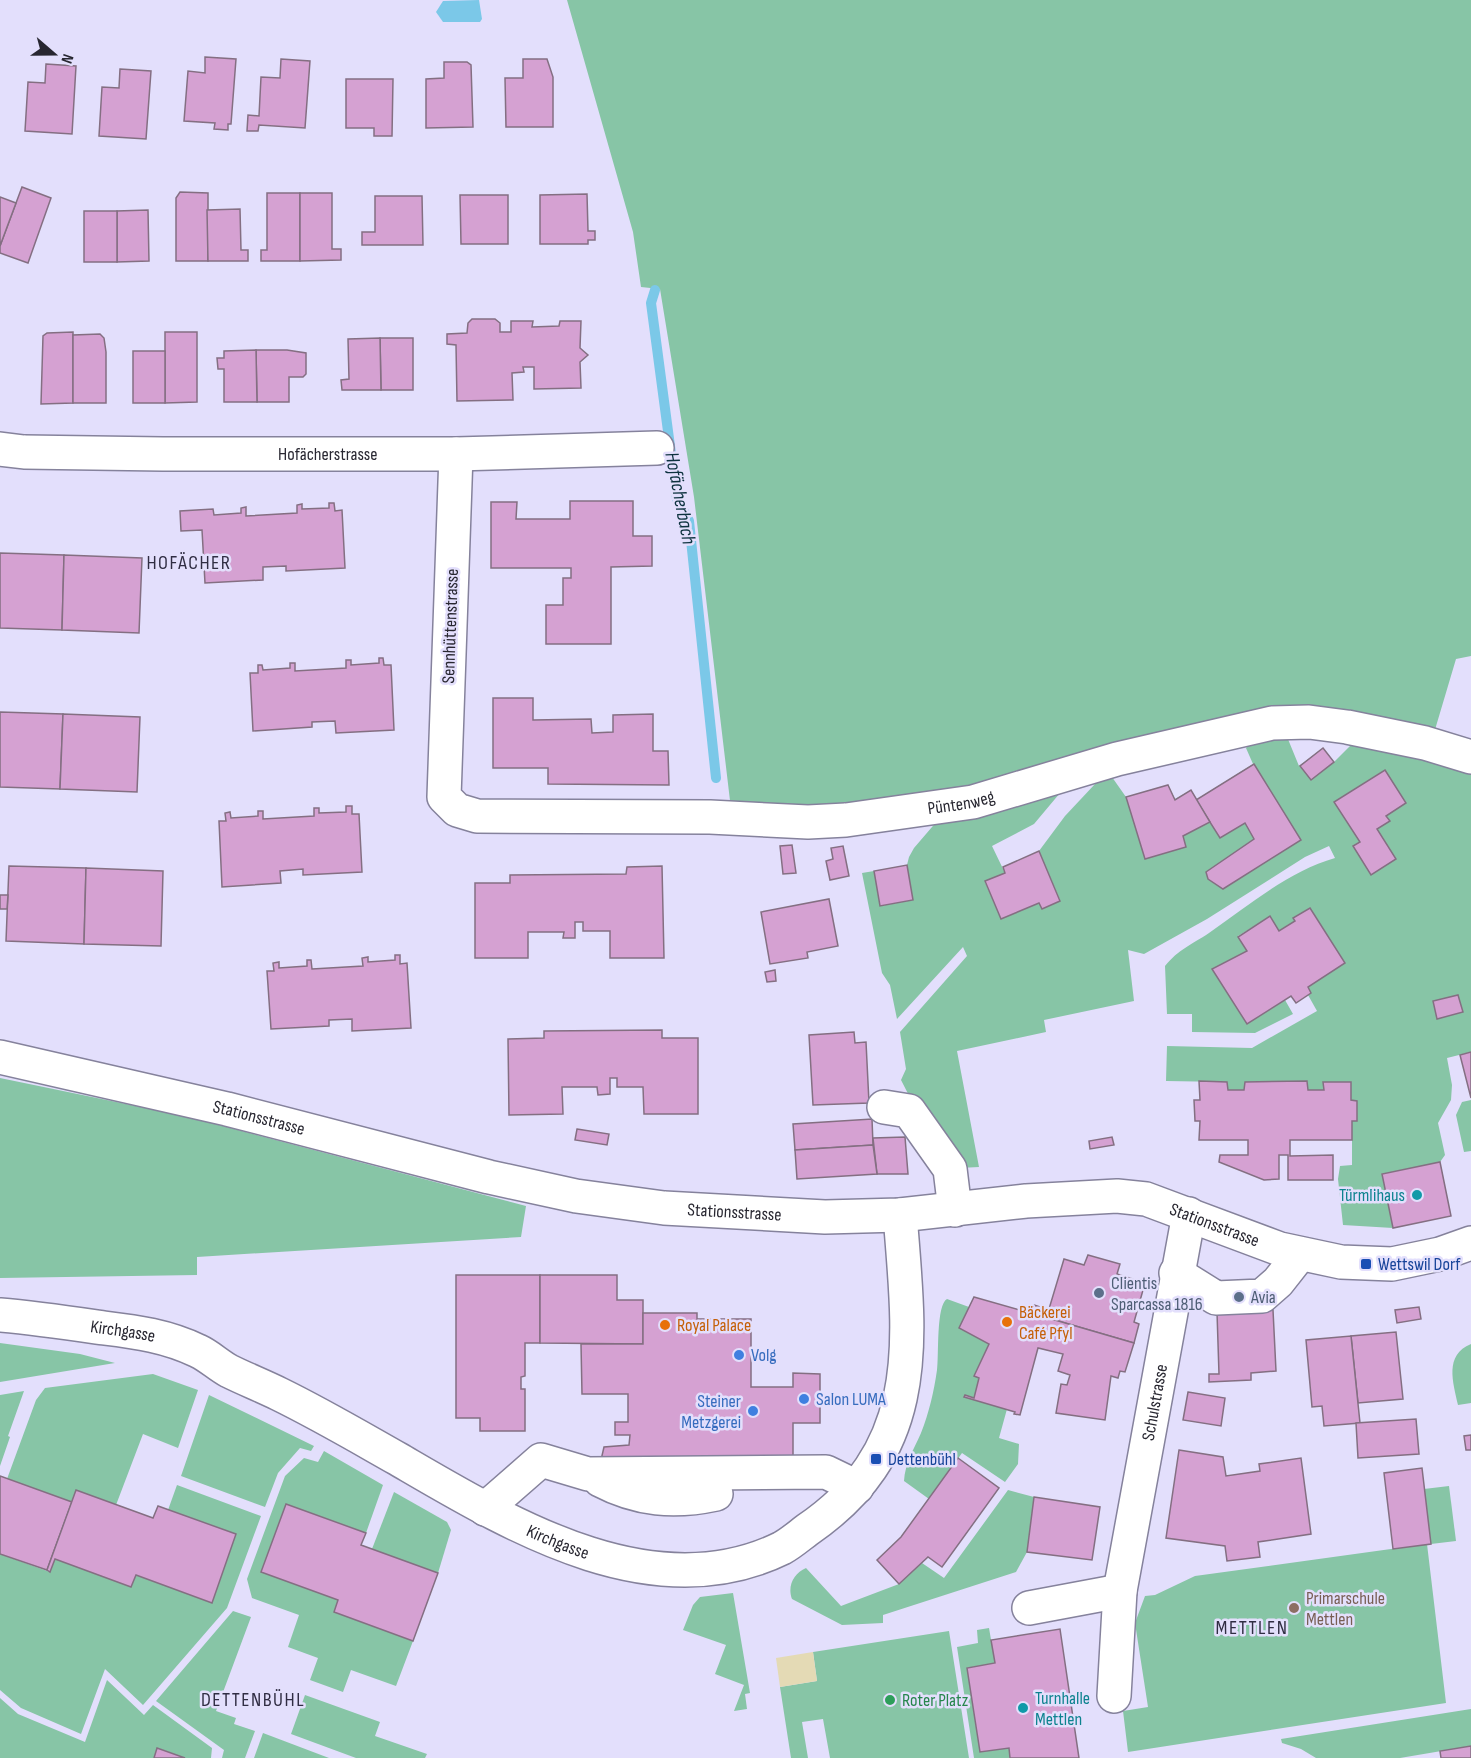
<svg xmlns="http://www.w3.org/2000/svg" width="1471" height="1758" viewBox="0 0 1471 1758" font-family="'Sofia Sans Condensed',sans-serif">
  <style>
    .green { fill: #87c5a6 }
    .sand { fill: #e4dab5 }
    .water { fill: #7bc8e8 }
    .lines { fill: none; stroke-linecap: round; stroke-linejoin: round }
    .stream { stroke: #7bc8e8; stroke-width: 10 }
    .building { fill: #d5a1d2; stroke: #846f82; stroke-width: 1.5 }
    .minor-casing { stroke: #85829c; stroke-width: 36 }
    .minor { stroke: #fff; stroke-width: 33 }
    .culture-dot { fill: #0f9aa8; stroke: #e3dffc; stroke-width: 2 }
    .transit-dot { fill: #1a4fb4; stroke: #e3dffc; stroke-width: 2 }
    .service-dot { fill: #5c6f8a; stroke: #e3dffc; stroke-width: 2 }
    .food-dot { fill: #e8710a; stroke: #e3dffc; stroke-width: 2 }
    .shop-dot { fill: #3f7fe0; stroke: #e3dffc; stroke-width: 2 }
    .education-dot { fill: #8d6e63; stroke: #e3dffc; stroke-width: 2 }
    .leisure-dot { fill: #2e9e5b; stroke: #e3dffc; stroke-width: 2 }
    .labels { text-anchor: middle; stroke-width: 5; stroke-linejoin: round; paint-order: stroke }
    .street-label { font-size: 18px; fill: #282731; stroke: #e3dffc }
    .culture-label { font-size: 18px; fill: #0d838f; stroke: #e3dffc; text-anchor: end }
    .transit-label { font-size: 18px; fill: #164399; stroke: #e3dffc; text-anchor: start }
    .service-label { font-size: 18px; fill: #4e5e75; stroke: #e3dffc; text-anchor: start }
    .food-label { font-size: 18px; fill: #c56008; stroke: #e3dffc; text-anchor: start }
    .shop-label { font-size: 18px; fill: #366cbe; stroke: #e3dffc; text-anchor: start }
    .education-label { font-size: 18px; fill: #785e54; stroke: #e3dffc; text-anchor: start }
    .leisure-label { font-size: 18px; fill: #27864d; stroke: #e3dffc; text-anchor: start }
    .water-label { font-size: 20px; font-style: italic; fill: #0d323f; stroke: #e3dffc }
    .neighbourhood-label { font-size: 20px; letter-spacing: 1.5px; fill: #302d43; stroke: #e3dffc }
  </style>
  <rect width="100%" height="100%" fill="#e3dffc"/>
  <g class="green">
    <polygon points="567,0 1471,0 1471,656 1456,659 1434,733 1328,713 969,789 844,810 731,809 694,497 660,289 641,287 633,232"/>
    <path d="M1283,727L1299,766L1323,748L1334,762L1361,735L1471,767V1052L1447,1058L1452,1085L1451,1100L1438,1123L1445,1155L1440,1162L1382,1174L1393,1228L1343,1225L1338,1179L1340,1166L1352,1165V1121L1357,1120V1101L1351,1100V1082H1324V1090H1308L1307,1081L1245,1082L1244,1090H1228L1227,1082L1166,1081L1167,1046L1252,1048L1317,1011L1308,995L1311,993L1308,987L1345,963L1293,918L1295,921L1279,931L1269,917L1238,936L1247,951L1212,969L1247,1024L1285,1000L1293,1014L1255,1033L1192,1032V1014H1167L1165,966C1179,949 1191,945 1209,933C1248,906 1289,871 1335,858L1329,846L1305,857L1207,919L1144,954L1128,950L1134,1001L1044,1020L1046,1032L957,1051L979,1167L959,1168L920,1117L901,1080L906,1069L900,1032L967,956L963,947L897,1019L890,985L882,973L862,873L874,871L880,906L913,900L907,865L909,857L914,848L938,820L1060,793L1034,824L992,846L1005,873L985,882L1001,919L1039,903L1042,909L1060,900L1039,851L1065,816L1095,784L1092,775L1107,770L1126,797L1168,785L1175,799L1191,790L1196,800L1253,764L1246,748L1257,735Z"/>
    <polygon points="0,1078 189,1117 526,1206 521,1237 197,1257 197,1275 0,1278"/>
    <polygon points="1471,1100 1471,1151 1464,1152 1456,1115 1462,1102"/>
    <path d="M947,1299L969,1307L959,1328L989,1344L974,1376L979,1378L974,1398L965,1395L964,1397L1007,1409L999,1438L1019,1444L1018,1464L1005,1482L962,1453L929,1499L904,1481C905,1463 914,1449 921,1433C929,1413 934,1391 937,1370C939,1355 936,1305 947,1299Z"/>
    <polygon points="0,1343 80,1354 115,1363 0,1382"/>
    <path d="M1471,1344V1403L1458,1405C1453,1382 1444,1355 1471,1344Z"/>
    <polygon points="153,1374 198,1390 178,1448 143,1434 116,1505 72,1502 7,1479 36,1400 45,1388"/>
    <polygon points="24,1391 8,1436 10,1437 0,1466 0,1395"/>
    <polygon points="209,1395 314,1446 311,1451 300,1448 278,1473 265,1507 181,1476"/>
    <polygon points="324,1451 383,1485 366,1533 286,1504 261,1572 338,1600 334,1612 413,1641 396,1686 351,1670 343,1692 310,1680 318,1658 288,1647 299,1615 252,1598 247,1579 285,1476 304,1458 318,1462"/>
    <polygon points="177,1485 261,1516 227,1608 143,1705 105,1669 81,1734 21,1708 0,1690 0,1554 50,1572 55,1559 131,1587 136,1575 212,1603 236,1534 168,1510"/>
    <polygon points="1449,1486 1456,1541 1431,1544 1424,1489"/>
    <path d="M1008,1490L1034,1497L1027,1552L1016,1572L883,1615V1623L842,1625L792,1599C787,1586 794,1573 806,1568L841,1606L899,1584L922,1563L944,1578Z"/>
    <polygon points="394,1492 447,1522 451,1530 438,1573 372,1549"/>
    <polygon points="1427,1544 1446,1703 1128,1752 1123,1711 1148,1707 1135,1623 1145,1596 1155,1595 1195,1576"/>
    <polygon points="733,1593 750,1693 745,1694 747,1709 734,1711 744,1685 715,1674 726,1645 683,1630 693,1605 700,1597"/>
    <polygon points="233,1611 251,1617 216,1711 236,1718 234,1724 255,1731 245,1758 222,1758 224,1750 156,1701"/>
    <polygon points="989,1628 995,1663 967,1668 980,1752 1009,1748 1010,1758 974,1758 957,1647 978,1643 977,1630"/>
    <polygon points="949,1631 969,1758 830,1758 823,1719 802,1722 808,1758 791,1758 780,1687 817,1681 813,1652"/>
    <polygon points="107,1680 144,1715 153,1705 212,1748 211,1758 185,1758 158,1748 154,1758 0,1758 0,1698 18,1714 85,1742"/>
    <polygon points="305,1695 380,1722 375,1736 427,1754 425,1758 356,1758 291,1734"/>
    <polygon points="1471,1709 1471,1746 1400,1758 1316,1758 1301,1749 1282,1743 1281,1739"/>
    <polygon points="263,1733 329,1758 254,1758"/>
  </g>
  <polygon class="sand" points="813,1652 817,1681 780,1687 776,1658"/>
  <polygon class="water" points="443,1 479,0 482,19 480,22 443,22 436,12"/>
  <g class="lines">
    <polyline class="stream" points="655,290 651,303 677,499 689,521 716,778"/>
  </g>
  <g class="building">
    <polygon points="205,57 236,59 231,124 228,124 228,130 214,129 215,123 184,121 188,71 205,73"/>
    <polygon points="281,59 310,61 305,128 259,125 258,131 247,131 248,115 259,116 261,77 280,78"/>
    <polygon points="523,59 547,59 553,77 553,127 506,127 505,78 523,78"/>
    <polygon points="444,62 467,62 471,65 473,127 426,128 426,79 444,78"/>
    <polygon points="46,64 76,66 72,134 25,131 28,82 45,83"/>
    <polygon points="120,69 151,71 146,139 99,136 102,87 119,88"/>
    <polygon points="346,79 393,79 392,136 374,136 374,128 346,128"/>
    <polygon points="22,187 51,198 28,263 0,253 0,246"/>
    <polygon points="180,192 208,193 208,261 176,261 176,198"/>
    <polygon points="267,193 300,193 300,261 261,261 261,250 267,250"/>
    <polygon points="300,193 332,193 332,249 341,249 341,260 300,261"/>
    <polygon points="587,194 588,231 595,231 595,240 588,240 588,244 540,244 540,195"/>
    <polygon points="460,195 508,195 508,244 461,244"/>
    <polygon points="375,196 422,196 423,245 362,245 362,232 375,232"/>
    <polygon points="0,197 16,203 0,246"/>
    <polygon points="240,209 241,250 248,250 248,261 208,261 207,210"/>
    <polygon points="148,210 149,261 117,262 117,211"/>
    <rect x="84" y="211" width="33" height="51"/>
    <polygon points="472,319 495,319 500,323 500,332 511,332 511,321 533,321 532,327 559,326 560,321 581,321 580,348 588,355 580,362 581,388 534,389 534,367 523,367 524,372 512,373 513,400 457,401 456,345 447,344 447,334 467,333 468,323"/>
    <polygon points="73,332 73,403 41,404 43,336 47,333"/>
    <polygon points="165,332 197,332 197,402 165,403"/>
    <polygon points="100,334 104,338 106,352 106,403 73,403 73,335"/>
    <polygon points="380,338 413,338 413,390 381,390"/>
    <polygon points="380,338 381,390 342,390 341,380 349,379 348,339"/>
    <polygon points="256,350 287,350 306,353 306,374 303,377 289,377 289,402 257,402"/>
    <polygon points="256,350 257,402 224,402 224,369 218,369 217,358 224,358 224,351"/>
    <rect x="133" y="351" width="32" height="52"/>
    <polygon points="570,501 633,501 633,536 652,536 652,566 611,567 611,644 546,644 546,605 563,605 563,578 571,578 571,568 491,568 491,502 517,502 516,519 570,519"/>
    <polygon points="329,503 334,503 335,511 342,510 345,568 286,571 286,566 263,567 263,580 205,583 202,530 181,531 180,511 213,509 214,515 241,513 241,508 246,507 246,516 297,513 297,505 302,504 302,509 329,508"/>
    <polygon points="0,553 64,555 62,630 0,628"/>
    <polygon points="64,555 142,558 139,633 62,630"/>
    <polygon points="379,658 383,658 384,665 391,665 394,730 336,733 335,721 312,722 312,727 253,731 250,673 258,673 258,665 262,665 263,670 290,668 290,663 295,663 295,671 346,668 346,660 351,660 351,665 379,663"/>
    <polygon points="493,698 533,698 533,720 591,719 592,733 613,732 613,715 653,714 653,751 668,751 669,785 548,784 548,768 493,768"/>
    <polygon points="0,712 63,714 60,789 0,787"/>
    <polygon points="63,714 140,717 137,792 60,789"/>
    <polygon points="1323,748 1334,762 1311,780 1300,766"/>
    <polygon points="1254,764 1301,840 1223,889 1208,879 1206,872 1254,839 1245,823 1220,838 1196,800"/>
    <polygon points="1385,770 1406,803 1386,816 1390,821 1377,829 1396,859 1371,875 1353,846 1360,842 1334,802"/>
    <polygon points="1168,785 1175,800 1191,790 1210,822 1183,836 1186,847 1145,859 1126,797"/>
    <polygon points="346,806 352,806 352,814 359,814 362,872 303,875 303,869 280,871 281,883 222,887 219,821 226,821 225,813 230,812 231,818 258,816 258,811 263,811 263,819 314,816 314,808 319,808 319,813 346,812"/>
    <polygon points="792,845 796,873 783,874 780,846"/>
    <polygon points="843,846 849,876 830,880 826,861 833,859 831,848"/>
    <polygon points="1039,851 1060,901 1042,909 1039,903 1001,919 985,881 1005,873 1003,867"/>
    <polygon points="907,865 913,900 880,906 874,871"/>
    <polygon points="9,866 86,868 84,944 6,941"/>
    <polygon points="662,866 664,958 610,958 610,931 583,931 583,922 575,922 575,938 563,938 564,932 528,932 528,958 475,958 475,883 510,883 510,875 626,874 627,867"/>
    <polygon points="86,868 163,871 161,946 84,944"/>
    <polygon points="0,895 8,895 7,909 0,909"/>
    <polygon points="829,899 838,946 807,952 808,958 770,964 761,912"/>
    <polygon points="1310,908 1345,963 1308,987 1311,993 1296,1003 1291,996 1247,1024 1212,969 1247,951 1238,937 1270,916 1279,931 1295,921 1293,918"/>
    <polygon points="395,955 400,955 400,964 407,963 411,1028 352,1031 352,1019 329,1020 329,1026 271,1029 267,971 274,971 273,963 279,962 279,968 307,966 307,960 311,960 312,969 363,966 362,958 368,957 368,962 395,960"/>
    <polygon points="775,970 776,981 767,982 765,972"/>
    <polygon points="1458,995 1463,1012 1437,1019 1433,1001"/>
    <polygon points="662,1030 662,1038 698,1038 698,1114 644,1114 643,1087 617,1087 617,1078 610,1078 610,1094 598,1095 597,1087 562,1087 563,1114 509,1115 508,1039 544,1038 544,1031"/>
    <polygon points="854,1032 855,1043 866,1042 869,1103 813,1105 809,1035"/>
    <polygon points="1471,1052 1471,1098 1460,1055"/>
    <polygon points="1199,1081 1227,1082 1228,1090 1244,1090 1245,1082 1307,1081 1308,1090 1324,1090 1323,1082 1351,1082 1351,1100 1357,1101 1357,1121 1352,1121 1352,1140 1290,1140 1290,1156 1333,1155 1333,1180 1288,1180 1288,1155 1279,1155 1279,1179 1264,1180 1219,1162 1220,1155 1248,1155 1248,1140 1199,1140 1200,1121 1195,1121 1194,1100 1200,1100"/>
    <polygon points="872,1119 873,1145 795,1150 793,1124"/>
    <polygon points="577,1129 609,1134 607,1145 575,1140"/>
    <polygon points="905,1137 908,1174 877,1174 873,1138"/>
    <polygon points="1112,1137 1114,1145 1090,1149 1089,1141"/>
    <polygon points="873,1145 877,1174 797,1179 795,1150"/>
    <polygon points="1440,1162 1451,1216 1393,1228 1382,1174"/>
    <polygon points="1088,1255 1120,1264 1117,1274 1145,1283 1134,1322 1139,1324 1134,1343 1041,1316 1043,1308 1049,1309 1064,1259 1084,1265"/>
    <polygon points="456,1275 540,1275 540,1343 525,1343 525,1376 521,1377 521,1389 525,1389 525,1431 480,1431 480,1418 456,1418"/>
    <polygon points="540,1275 617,1275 617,1300 643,1300 643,1344 540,1343"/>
    <polygon points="974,1297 1030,1313 1034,1305 1043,1308 1041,1316 1134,1343 1125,1372 1120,1371 1118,1378 1111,1376 1105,1420 1056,1413 1061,1384 1067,1385 1070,1375 1058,1371 1063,1354 1038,1348 1020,1415 1014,1414 1015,1412 964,1397 965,1395 974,1398 979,1378 974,1376 989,1344 959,1328"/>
    <polygon points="1419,1307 1421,1319 1397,1323 1395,1310"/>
    <polygon points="1273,1310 1276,1371 1251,1373 1251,1380 1209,1382 1209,1374 1219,1374 1217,1312"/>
    <polygon points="643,1313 697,1313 697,1319 751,1319 751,1387 793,1387 793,1373 820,1374 820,1423 793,1423 793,1463 601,1460 604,1447 629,1445 630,1435 615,1435 615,1422 628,1422 628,1394 582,1394 581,1344 643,1344"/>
    <polygon points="1396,1332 1403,1399 1358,1403 1351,1336"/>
    <polygon points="1351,1336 1360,1423 1324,1426 1322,1406 1312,1407 1306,1340"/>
    <polygon points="1188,1392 1225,1398 1221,1426 1183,1420"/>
    <polygon points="1416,1419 1419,1454 1358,1458 1356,1423"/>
    <polygon points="1471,1435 1471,1450 1466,1450 1464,1436"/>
    <polygon points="1179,1450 1223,1457 1226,1476 1260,1471 1259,1464 1301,1458 1311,1534 1258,1542 1260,1557 1227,1561 1225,1546 1166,1538"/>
    <polygon points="958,1458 999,1488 942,1567 928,1557 899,1584 877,1560 901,1537"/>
    <polygon points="1422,1468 1431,1544 1393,1549 1384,1473"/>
    <polygon points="0,1476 72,1502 47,1570 0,1554"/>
    <polygon points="76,1490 153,1518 158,1506 236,1534 212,1603 136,1575 131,1587 55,1559 50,1572 47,1570"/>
    <polygon points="1034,1497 1100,1507 1092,1560 1027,1552"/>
    <polygon points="286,1504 366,1533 361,1545 438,1573 413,1641 334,1612 338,1600 261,1572"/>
    <polygon points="1060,1629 1079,1758 1010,1758 1009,1748 980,1752 967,1668 995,1663 991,1640"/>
    <polygon points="1471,1746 1471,1758 1441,1758 1440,1751"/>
    <polygon points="157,1748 185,1758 154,1758"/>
  </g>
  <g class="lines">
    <g class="minor-casing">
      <g id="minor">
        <path id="s1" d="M0,449L24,452L163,454H456L657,448"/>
        <path id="s2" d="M456,454L444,797L457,810L477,816L710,817L808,822L846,820L973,802L1117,759L1272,723L1309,722L1347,727L1425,743L1471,757"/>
        <path id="s3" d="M0,1057L227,1109L489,1177L576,1196L664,1208L825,1217L900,1215L1026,1201L1117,1196L1146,1199L1280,1249L1341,1262L1392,1264L1440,1254L1471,1243"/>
        <polyline points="884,1107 909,1111 950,1169 955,1210"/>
        <polyline points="1176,1273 1216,1298 1262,1296 1278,1282 1300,1254"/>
        <path id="s4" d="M0,1315C35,1318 69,1323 104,1328C137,1332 167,1336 198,1351C209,1356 218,1365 229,1371C245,1379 263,1386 279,1394C320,1414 359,1437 398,1459C508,1523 652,1612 782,1548C791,1543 799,1536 807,1530C926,1449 910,1341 900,1215"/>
        <path d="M600,1480C638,1500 674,1503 716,1494"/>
        <polyline points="485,1509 541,1460 588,1474 826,1472 857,1487"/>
        <polyline points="1029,1608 1120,1591"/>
        <path id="s5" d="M1114,1696L1120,1591L1189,1214"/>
      </g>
    </g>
    <use href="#minor" class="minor"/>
  </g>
  <g class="culture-dot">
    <circle cx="1417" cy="1195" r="6"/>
    <circle cx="1023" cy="1708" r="6"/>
  </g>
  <g class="transit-dot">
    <rect x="1360" y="1258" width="12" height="12" rx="3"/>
    <rect x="870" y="1453" width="12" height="12" rx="3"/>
  </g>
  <g class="service-dot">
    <circle cx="1099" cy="1293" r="6"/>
    <circle cx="1239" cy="1297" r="6"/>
  </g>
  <g class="food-dot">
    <circle cx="1007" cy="1322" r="6"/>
    <circle cx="665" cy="1325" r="6"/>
  </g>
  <g class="shop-dot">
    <circle cx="739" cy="1355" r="6"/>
    <circle cx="804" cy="1399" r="6"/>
    <circle cx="753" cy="1411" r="6"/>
  </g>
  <circle class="education-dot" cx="1294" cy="1608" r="6"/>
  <circle class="leisure-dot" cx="890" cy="1700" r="6"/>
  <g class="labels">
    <g class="street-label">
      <text dy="6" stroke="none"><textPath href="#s1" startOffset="328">Hofächerstrasse</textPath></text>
      <text transform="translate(450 626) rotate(-88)" y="6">Sennhüttenstrasse</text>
      <text dy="6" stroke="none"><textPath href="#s2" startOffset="868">Püntenweg</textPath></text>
      <text dy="6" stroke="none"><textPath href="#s3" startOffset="266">Stationsstrasse</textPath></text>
      <text dy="6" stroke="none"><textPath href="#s3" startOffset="752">Stationsstrasse</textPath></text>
      <text dy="6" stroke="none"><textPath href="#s3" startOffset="1238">Stationsstrasse</textPath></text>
      <text dy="6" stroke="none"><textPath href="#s4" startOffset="124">Kirchgasse</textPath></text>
      <text dy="6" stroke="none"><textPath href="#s5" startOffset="297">Schulstrasse</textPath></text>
      <text dy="6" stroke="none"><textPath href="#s4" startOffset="610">Kirchgasse</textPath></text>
    </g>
    <g class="culture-label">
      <text x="1405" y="1201">Türmlihaus</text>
      <text x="1035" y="1704" text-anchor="start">Turnhalle<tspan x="1035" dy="21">Mettlen</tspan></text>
    </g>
    <g class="transit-label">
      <text x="1378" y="1270">Wettswil Dorf</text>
      <text x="888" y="1465">Dettenbühl</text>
    </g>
    <g class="service-label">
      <text x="1111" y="1289">Clientis<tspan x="1111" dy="21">Sparcassa 1816</tspan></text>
      <text x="1251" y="1303">Avia</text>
    </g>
    <g class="food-label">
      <text x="1019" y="1318">Bäckerei<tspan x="1019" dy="21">Café Pfyl</tspan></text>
      <text x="677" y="1331">Royal Palace</text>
    </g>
    <g class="shop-label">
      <text x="751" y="1361">Volg</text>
      <text x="816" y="1405">Salon LUMA</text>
      <text x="741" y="1407" text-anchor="end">Steiner<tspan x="741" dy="21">Metzgerei</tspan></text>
    </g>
    <g class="education-label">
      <text x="1306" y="1604">Primarschule<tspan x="1306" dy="21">Mettlen</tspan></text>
    </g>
    <g class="leisure-label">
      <text x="902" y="1706">Roter Platz</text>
    </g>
    <g class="water-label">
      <text transform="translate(681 498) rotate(79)" y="7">Hofächerbach</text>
    </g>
    <g class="neighbourhood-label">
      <text x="189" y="569">HOFÄCHER</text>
      <text x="1252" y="1634">METTLEN</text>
      <text x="253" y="1706">DETTENBÜHL</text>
    </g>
  </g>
  <g transform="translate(54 54) rotate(110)" stroke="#e3dffc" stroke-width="4.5" paint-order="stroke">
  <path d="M0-4.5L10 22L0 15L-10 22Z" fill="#282731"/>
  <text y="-9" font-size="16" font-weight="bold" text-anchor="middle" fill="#282731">N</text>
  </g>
</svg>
